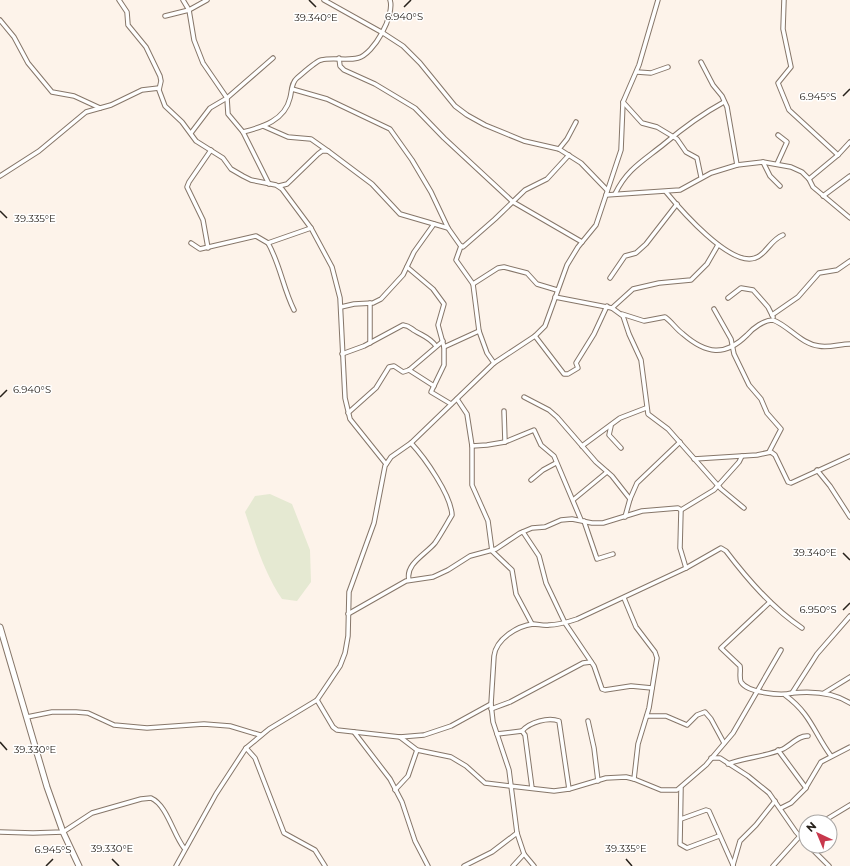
<svg xmlns="http://www.w3.org/2000/svg" width="850" height="866" viewBox="0 0 850 866" font-family="Montserrat,sans-serif">
  <style>
    .green { fill: #e5e9d2 }
    .lines { fill: none; stroke-linecap: round; stroke-linejoin: round }
    .street-casing { stroke: #867669; stroke-width: 5.5 }
    .secondary-casing { stroke: #867669; stroke-width: 7 }
    .street { stroke: #fff; stroke-width: 3.5 }
    .secondary { stroke: #fff; stroke-width: 5 }
    .ticks { fill: none; stroke: #27211b; stroke-width: 1.5 }
    .ticks-label { font-size: 10px; text-anchor: middle; fill: #27211b; stroke: #fff; stroke-width: 3; stroke-linejoin: round; paint-order: stroke }
  </style>
  <rect width="100%" height="100%" fill="#fdf3ea"/>
  <path class="green" d="M270,494L292,504L310,550L311,582L297,601L282,599C264,572 255,542 245,512L255,496Z"/>
  <g class="lines">
    <g class="street-casing">
      <g id="street">
        <polyline points="119,0 127,12 128,25 146,47 160,76 161,81 159,90 165,106 182,122 196,141 223,158 231,169 243,176 251,180 276,185 282,189 311,228 332,267 340,298 345,398 350,419 386,464"/>
        <polyline points="183,0 189,10 194,40 203,63 227,98 228,114 243,132 269,184"/>
        <polyline points="324,0 383,33 403,46 420,63 455,106 467,115 485,125 524,141 559,149 581,163 607,190"/>
        <polyline points="784,0 783,29 791,67 778,83 789,110 838,155"/>
        <polyline points="165,16 189,10 207,0"/>
        <polyline points="0,20 14,37 28,63 52,92 74,96 100,108"/>
        <polyline points="339,58 340,66 344,70 375,84 415,108 444,138 513,202 582,242"/>
        <polyline points="701,62 713,85 722,96 727,107 737,165"/>
        <polyline points="637,72 651,73 668,67"/>
        <polyline points="292,89 327,99 390,129 412,160 431,192 448,228"/>
        <polyline points="623,102 642,123 657,127 677,139 686,152 697,158 701,177"/>
        <polyline points="263,126 288,137 311,139 328,151"/>
        <path d="M243,132C263,127 285,120 290,98C292,91 291,83 297,78C302,74 316,61 321,60C333,57 346,61 358,58C374,54 395,15 390,0"/>
        <polyline points="191,133 210,108 227,98 273,58"/>
        <polyline points="559,149 567,139 576,122"/>
        <polyline points="763,162 770,176 780,186"/>
        <polyline points="777,164 787,142 778,135"/>
        <polyline points="0,176 39,151 86,112 111,105 142,90 159,88"/>
        <polyline points="809,179 838,155 850,142"/>
        <polyline points="279,186 287,184 318,154 322,151 328,151 372,184 400,214 448,228 460,245 463,247 495,219 525,190 547,179 569,155"/>
        <path d="M666,192C680,209 730,267 755,258C766,255 770,240 783,235"/>
        <path d="M615,194C627,169 643,161 664,144C683,128 702,114 724,102"/>
        <polyline points="606,195 680,190 711,173 737,165 763,162 791,167 802,172 809,179 813,187 850,218"/>
        <polyline points="823,196 850,176"/>
        <polyline points="191,243 200,249 256,236 268,243 311,228"/>
        <path d="M268,243C280,264 283,288 294,310"/>
        <polyline points="461,246 456,260 473,284 479,331 487,353 494,363"/>
        <polyline points="208,248 203,220 187,187 189,182 211,150"/>
        <polyline points="407,267 433,289 444,304 438,325 444,347 444,365 431,392 451,404"/>
        <polyline points="610,278 625,256 636,253 646,244 677,204"/>
        <polyline points="473,284 498,268 504,267 527,273 537,284 557,290"/>
        <polyline points="555,297 612,308 623,316 629,334 641,360 648,414 668,429 721,489 744,508"/>
        <polyline points="728,298 741,288 753,290 768,307 773,317"/>
        <polyline points="341,307 354,304 373,303 381,299 403,275 414,252 434,224"/>
        <polyline points="612,308 633,289 659,283 691,280 707,264 718,245"/>
        <polyline points="714,309 731,339 734,354 749,385 761,399 767,413 781,429 769,452"/>
        <path d="M622,314L644,321L665,317C672,322 676,329 683,334C706,354 725,357 747,335C753,328 764,320 773,320C789,326 801,344 819,346C829,348 840,344 850,344"/>
        <polyline points="772,315 798,297 819,273 837,270 850,261"/>
        <polyline points="535,336 564,374 568,374 578,368 576,363 594,334 607,306"/>
        <polyline points="370,343 370,303"/>
        <polyline points="444,347 479,331"/>
        <path d="M342,354L364,346L403,325C410,326 410,328 415,331C423,336 429,337 436,346"/>
        <polyline points="409,370 434,386"/>
        <polyline points="524,397 549,410 557,417 596,462 612,476 630,499"/>
        <polyline points="457,399 467,414 472,446 487,445 505,442 534,430 541,445 554,456 581,520"/>
        <polyline points="504,411 505,442"/>
        <polyline points="348,413 376,388 389,367 394,366 403,372 409,370 443,341"/>
        <polyline points="611,426 609,435 621,448"/>
        <polyline points="472,446 472,485 488,521 492,551 512,570 516,594 532,624"/>
        <polyline points="582,446 620,418 646,408"/>
        <polyline points="694,459 757,455 771,452 775,455 788,482 791,483 850,456"/>
        <polyline points="817,470 830,486 850,517"/>
        <polyline points="531,480 543,470 556,463"/>
        <polyline points="573,500 607,472"/>
        <polyline points="681,510 714,490 739,462 742,456"/>
        <polyline points="625,517 630,499 637,483 680,442"/>
        <polyline points="584,521 597,559 613,554"/>
        <polyline points="523,532 539,556 546,583 565,623 594,666 602,689 605,690 631,686 652,688"/>
        <path d="M409,580C405,564 426,554 435,543C441,534 446,525 452,515C451,495 425,458 411,443"/>
        <polyline points="624,598 636,627 655,652 657,658 649,708 638,744 634,779"/>
        <path d="M770,602L721,648L740,666C741,671 739,677 741,682C748,693 781,696 792,693L817,654L850,616"/>
        <polyline points="348,614 406,581 433,577 448,570 470,556 496,549 520,533 532,528 545,527 561,520 572,519 592,523 603,523 642,511 678,508 681,510 680,548 686,568"/>
        <path d="M792,693C812,691 833,692 850,703"/>
        <polyline points="824,693 850,677"/>
        <path d="M785,695C811,714 814,733 831,756"/>
        <polyline points="317,700 333,727 337,730 400,737 424,735 451,726 491,704"/>
        <polyline points="491,709 510,702 583,663 591,662"/>
        <polyline points="647,716 666,716 687,725 697,715 705,712 711,719 724,743"/>
        <polyline points="27,717 52,712 76,712 88,713 114,725 147,728 204,724 230,726 260,735"/>
        <polyline points="588,721 594,748 598,781"/>
        <path d="M522,731C530,722 548,717 559,721L569,789"/>
        <polyline points="354,732 390,779 402,802 415,841 428,866"/>
        <polyline points="497,734 522,731 525,735 532,788"/>
        <polyline points="400,737 417,750 451,757 466,766 485,783 554,791 569,789 606,778 626,777 634,779 661,790 677,790 706,765 733,733 781,650"/>
        <polyline points="246,748 255,758 284,833 315,850 325,866"/>
        <polyline points="778,750 806,788"/>
        <polyline points="711,758 720,758 748,776 769,793 796,832 806,843"/>
        <path d="M728,764C746,757 765,757 783,749C791,745 799,735 808,736"/>
        <polyline points="681,788 680,844 687,848 719,836"/>
        <polyline points="395,790 408,776 417,750"/>
        <polyline points="781,808 791,803 805,789 821,762 850,747"/>
        <polyline points="681,819 706,810 709,811 733,865"/>
        <polyline points="822,822 850,805"/>
        <path d="M0,832L33,833L63,832L92,813L141,799L151,798C167,805 173,834 184,848"/>
        <polyline points="809,846 829,866"/>
        <polyline points="733,865 740,841 756,825 775,801"/>
        <polyline points="176,866 216,794 246,748 269,729 317,700 340,666 345,653 348,636 349,592 374,523 385,466 391,457 411,443 494,363 535,336 545,326 567,265 578,247 596,225 621,150 623,102 639,65 658,0"/>
        <polyline points="464,866 492,852 517,833"/>
        <polyline points="513,866 524,854"/>
        <path d="M534,866L524,854L517,833L509,770L493,722L491,704L494,656C496,639 517,626 533,624C538,624 544,626 549,625C559,625 568,622 577,619L686,568L721,548L726,551C748,580 772,608 802,628"/>
        <polyline points="773,866 800,836 806,832"/>
      </g>
    </g>
    <g class="secondary-casing">
      <polyline id="secondary" points="0,627 47,787 63,832 79,866"/>
    </g>
    <use href="#street" class="street"/>
    <use href="#secondary" class="secondary"/>
  </g>
  <path class="ticks" d="M309,0L316,7M404,7L411,0M843,96L850,89M0,211L7,218M0,397L7,390M843,553L850,560M843,610L850,603M0,742L7,750M112,859L119,866M626,859L632,866M46,866L53,859"/>
  <g class="ticks-label">
    <text x="404" y="20">6.940°S</text>
    <text x="316" y="21">39.340°E</text>
    <text x="818" y="100">6.945°S</text>
    <text x="35" y="222">39.335°E</text>
    <text x="32" y="393">6.940°S</text>
    <text x="815" y="556">39.340°E</text>
    <text x="818" y="613">6.950°S</text>
    <text x="35" y="753">39.330°E</text>
    <text x="112" y="852">39.330°E</text>
    <text x="626" y="852">39.335°E</text>
    <text x="53" y="853">6.945°S</text>
  </g>
  <g transform="translate(818 834) rotate(316)"><circle r="19" fill="#ffffff" stroke="#a9a6a4"/>
  <path d="M0-3L7 15L0 10L-7 15Z" fill="#c8384c"/>
  <text y="-6" font-size="11" font-weight="bold" text-anchor="middle" fill="#27211b">N</text>
  </g>
</svg>
